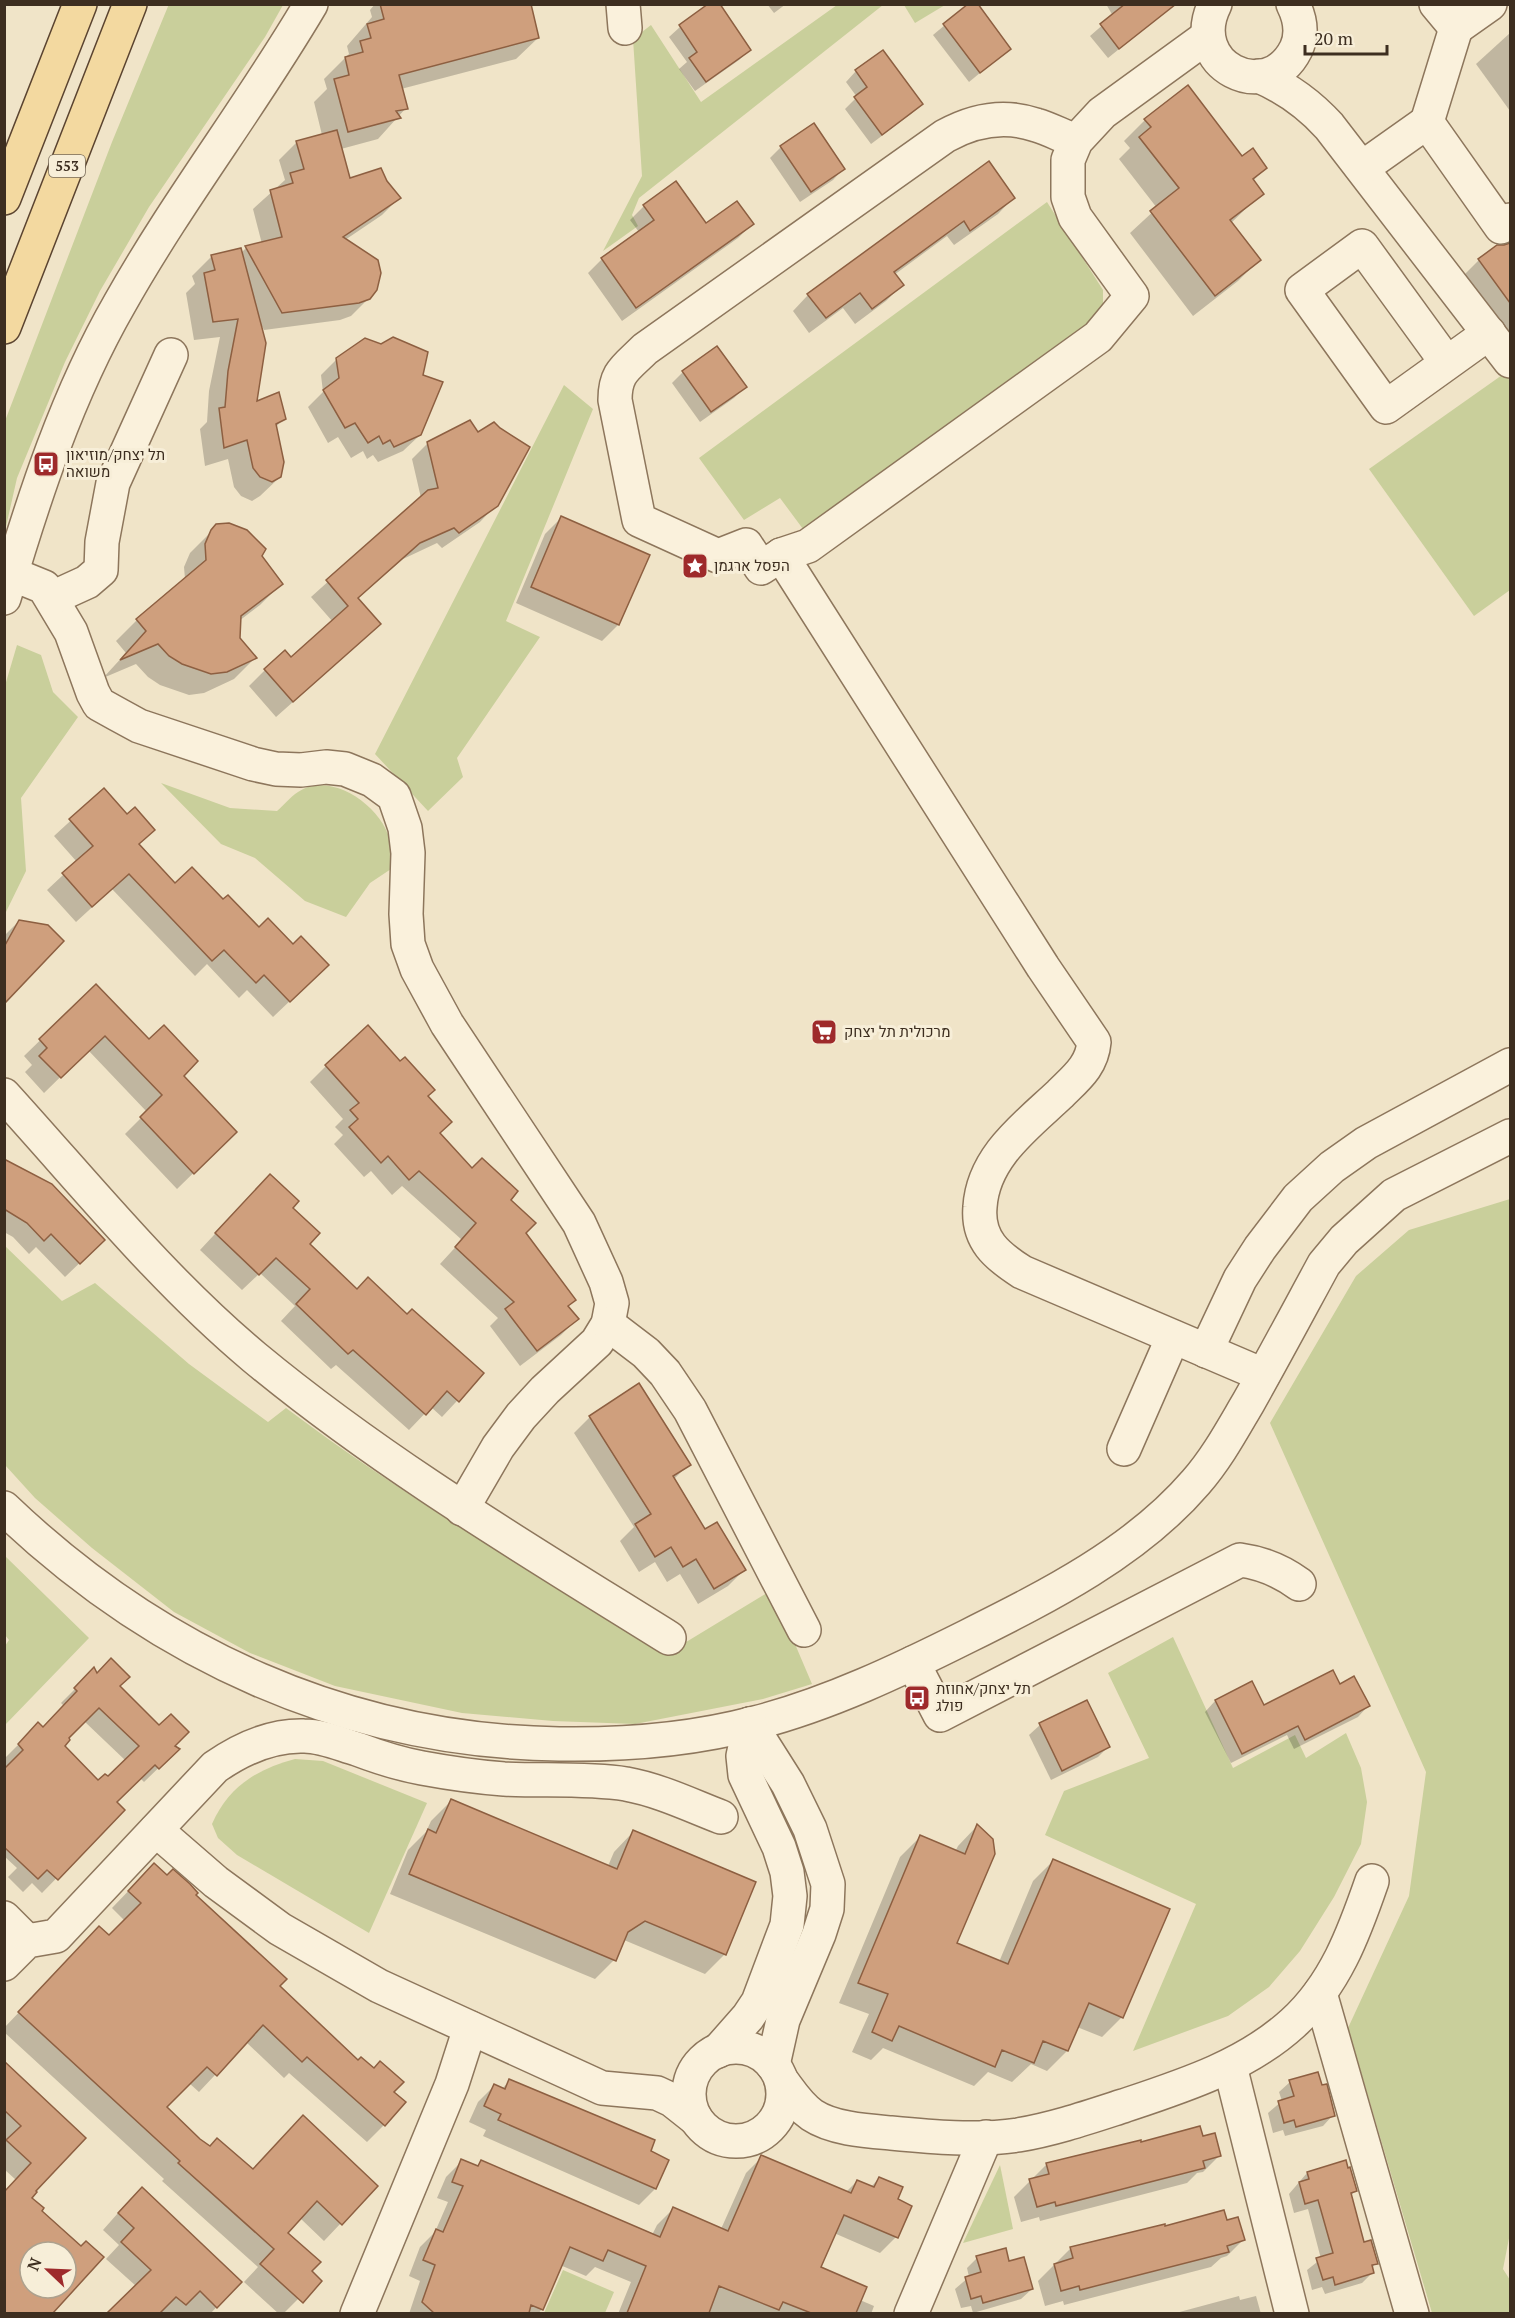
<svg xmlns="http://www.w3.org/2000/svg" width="1515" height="2318" viewBox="0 0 1515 2318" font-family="'PT Serif',Heebo,serif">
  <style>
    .green { fill: #c9cf9b }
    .shadow { fill: #0003; fill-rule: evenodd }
    .building { fill: #cf9f7d; stroke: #8d5f41; stroke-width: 1.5; fill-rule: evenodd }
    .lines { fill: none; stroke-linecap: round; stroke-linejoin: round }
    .minor-casing { stroke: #8d765c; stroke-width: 36 }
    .major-casing { stroke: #5b4430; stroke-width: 36 }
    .minor { stroke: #faf1dc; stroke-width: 33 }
    .major { stroke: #f3d9a0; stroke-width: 33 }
    .labels { text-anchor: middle; stroke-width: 6; stroke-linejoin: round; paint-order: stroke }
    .shield { fill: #f7eed8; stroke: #756857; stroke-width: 1.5 }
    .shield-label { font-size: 14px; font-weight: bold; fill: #3d2e20 }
    .poi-label { font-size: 15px; fill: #3d2e20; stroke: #f7eed8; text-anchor: start }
  </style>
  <rect width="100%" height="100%" fill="#f0e4c8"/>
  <g class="green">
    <polygon points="169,4 283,5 265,37 149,207 100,291 65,362 17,478 5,531 5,421 112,142"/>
    <polygon points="837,5 883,5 639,198 632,215 638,226 603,251 642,176 633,39 651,25 701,102"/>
    <polygon points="904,5 945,5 915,23"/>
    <polygon points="1047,202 1103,290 1103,305 1087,328 803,529 780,498 744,520 699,458"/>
    <polygon points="1505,373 1510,381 1510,590 1474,616 1369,469"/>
    <polygon points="564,385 593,409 506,621 540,637 457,758 463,777 428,811 375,754"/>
    <polygon points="17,645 41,655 53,692 78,717 21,798 26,871 5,914 4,689"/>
    <path d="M161,783L230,808L277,811C284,805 290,797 298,792C332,769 386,809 391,845C392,852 391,861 391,869L370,883L346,917L305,901L255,858L221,844Z"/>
    <polygon points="1510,1199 1510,2233 1503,2269 1510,2280 1510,2313 1432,2313 1348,2028 1409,1896 1426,1772 1270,1423 1356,1276 1409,1230"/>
    <path d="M4,1245L62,1301L95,1283L189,1364L268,1422L286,1408C407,1499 538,1575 668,1653L772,1590L812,1684L763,1699L635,1724L553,1721L462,1713L335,1686L250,1653L174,1612L92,1548L35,1498L5,1465Z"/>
    <polygon points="5,1556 89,1638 5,1725 5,1646 9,1640 5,1635"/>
    <polygon points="1173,1637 1233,1768 1295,1735 1306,1758 1346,1733 1361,1768 1367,1802 1361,1844 1334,1897 1300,1951 1269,1987 1228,2016 1133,2051 1196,1904 1045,1835 1064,1791 1149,1758 1108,1673"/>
    <path d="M295,1759L323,1761L427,1803L369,1933L237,1855L218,1838L212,1824C228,1787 257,1769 295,1759Z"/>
    <polygon points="1000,2165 1013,2229 963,2243"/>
    <polygon points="563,2270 614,2292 605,2313 544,2313"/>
  </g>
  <g class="shadow">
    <polygon points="375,4 529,4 538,38 516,59 401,89 406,108 378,139 341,149 349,180 386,182 399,198 382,215 345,240 369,298 351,316 340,320 264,330 260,323 256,403 284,418 275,428 280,477 260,496 252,501 241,496 234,487 228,459 205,466 200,429 207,422 209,391 220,337 194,340 186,293 195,284 192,276 211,257 240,249 241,253 246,248 262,244 253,209 285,180 279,160 297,142 322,135 314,102 327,89 324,79 349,54 347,46 372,17 370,10"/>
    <polygon points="711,4 749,50 739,60 695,91 679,69 687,62 669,37 680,27"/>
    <polygon points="767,4 786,4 774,13"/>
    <polygon points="970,4 1009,49 969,82 933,35"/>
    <polygon points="1106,4 1161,4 1166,11 1108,58 1090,36 1113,16"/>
    <polygon points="1510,33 1510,111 1476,64"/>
    <polygon points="856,71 921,104 911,114 871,144 845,109 857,97 846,82"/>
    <polygon points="1145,120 1265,168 1253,181 1262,193 1231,223 1259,260 1238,281 1193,316 1130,233 1157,208 1119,159 1130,148 1124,141"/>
    <polygon points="813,125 843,169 833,180 800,202 770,158 781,147"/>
    <polygon points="989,163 1013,198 998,214 954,245 947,236 894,275 902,285 886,301 855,324 843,308 809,333 793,311 808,295"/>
    <polygon points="644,206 706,225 752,224 738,238 622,321 588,273 602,259 639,232 630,220"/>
    <polygon points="1510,242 1510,368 1458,281 1479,260 1507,246"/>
    <polygon points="717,348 745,387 734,398 700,422 672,383 683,372"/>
    <polygon points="337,359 421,376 420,435 403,451 378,462 373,455 367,459 363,451 351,458 338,437 328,443 308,407 323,392 321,375"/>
    <polygon points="499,429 496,505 480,522 442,548 437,543 403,559 357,599 363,640 276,717 249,686 265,670 290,660 333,622 311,597 421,498 412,459 428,443"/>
    <polygon points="561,518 648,555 618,625 602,641 516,603 545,534"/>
    <polygon points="217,526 261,556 281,584 260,605 239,621 239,638 255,658 234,679 204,693 189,695 160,685 148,677 136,664 103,678 126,653 116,641 137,620 185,579 184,567 190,553"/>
    <polygon points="104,790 138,845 175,886 223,901 311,981 273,1017 247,990 239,998 207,964 195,976 112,889 76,922 47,890 77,862 54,836"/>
    <polygon points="19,921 4,1001 4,936"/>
    <polygon points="96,986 219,1148 177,1189 125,1134 147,1112 88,1050 44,1093 25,1072 32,1065 24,1056"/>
    <polygon points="326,1066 426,1096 438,1133 471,1170 508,1200 524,1233 567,1307 577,1319 561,1335 520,1366 490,1326 498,1318 440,1264 462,1240 402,1186 392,1195 371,1171 364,1177 334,1144 343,1135 335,1127 343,1119 310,1082"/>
    <polygon points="4,1161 89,1254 65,1277 36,1247 29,1254 13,1237 4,1232"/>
    <polygon points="254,1192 290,1208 308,1244 357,1291 406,1316 482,1374 442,1417 431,1407 409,1430 336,1365 331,1369 281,1321 295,1306 260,1273 242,1290 200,1250"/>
    <polygon points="590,1417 689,1464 673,1480 704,1531 744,1570 728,1586 698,1604 680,1574 667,1582 655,1562 639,1572 620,1541 634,1527 574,1433"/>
    <path d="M94,1670L97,1675L118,1686L172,1747L178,1749L144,1782L140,1778L115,1802L123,1810L42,1893L32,1883L23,1892L8,1877L17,1868L4,1856V1759L38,1725L43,1729L64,1706L61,1703ZM84,1721L126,1761L108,1778L98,1783L63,1746L66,1738Z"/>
    <polygon points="1251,1683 1263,1707 1340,1686 1368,1706 1358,1717 1294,1749 1287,1735 1231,1763 1205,1712 1215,1701"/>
    <polygon points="1086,1702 1108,1747 1098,1757 1051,1780 1029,1735 1040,1725"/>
    <polygon points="451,1801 608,1866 614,1852 633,1832 725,1954 705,1974 624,1940 614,1960 595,1979 390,1894 408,1850 426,1832 431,1821"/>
    <polygon points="977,1826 955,1944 999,1962 1033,1881 1053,1861 1122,2017 1102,2037 1077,2027 1067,2051 1047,2071 1031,2064 1012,2082 988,2072 974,2086 883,2048 871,2060 852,2052 869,2014 839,2003 900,1857 920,1837 955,1852 958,1846"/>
    <polygon points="167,1877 194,1895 278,1986 392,2092 384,2125 367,2142 289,2073 284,2078 246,2042 199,2092 189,2083 165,2107 199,2140 252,2171 376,2186 324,2241 300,2218 286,2233 310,2272 318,2279 283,2314 279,2314 244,2282 258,2267 162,2181 164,2179 4,2032 4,2028 83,1945 109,1937 125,1921 112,1908 137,1882"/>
    <path d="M4,2063L83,2138L34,2191L30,2198L40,2211L81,2248L102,2257L51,2314H4V2193L16,2180L4,2169ZM30,2252H66V2288H30Z"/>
    <polygon points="509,2081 667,2160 655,2189 639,2205 483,2136 486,2130 469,2122 478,2102 494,2086 502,2089"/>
    <polygon points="1290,2082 1333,2115 1323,2126 1285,2136 1283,2130 1273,2133 1268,2113 1282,2101 1279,2092"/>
    <polygon points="1202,2138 1219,2156 1203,2172 1197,2173 1187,2183 1040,2221 1039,2217 1021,2222 1014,2197 1047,2164 1140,2144"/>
    <polygon points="762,2157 846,2192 857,2181 871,2187 879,2178 896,2200 896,2237 880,2253 834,2233 819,2268 860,2300 874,2306 871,2314 618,2314 631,2282 595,2267 586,2276 560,2265 542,2309 538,2314 409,2314 420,2281 409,2276 420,2247 435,2232 448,2202 437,2198 446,2177 462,2161 476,2167 481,2162 652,2235 657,2225 673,2209 721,2229 746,2173"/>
    <polygon points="1307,2173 1356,2191 1350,2196 1363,2244 1376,2263 1371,2269 1372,2273 1362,2283 1325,2294 1322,2287 1312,2290 1307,2270 1321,2259 1308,2209 1294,2213 1289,2194"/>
    <polygon points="126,2204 240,2282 210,2314 109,2314 136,2286 106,2259 119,2245 103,2230"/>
    <polygon points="1226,2222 1243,2240 1227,2256 1221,2258 1211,2267 1064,2305 1063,2301 1045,2306 1038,2281 1071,2248 1164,2228"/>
    <polygon points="977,2258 1008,2263 1032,2289 1021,2299 973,2313 971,2306 961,2308 955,2289 969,2277 967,2268"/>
    <polygon points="1239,2296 1240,2300 1256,2296 1261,2314 1172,2314"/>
  </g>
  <g class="building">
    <polygon points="380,4 531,4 539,38 399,75 408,109 396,111 401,118 348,132 334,79 349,75 345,57 363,52 360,41 371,38 367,24 384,19"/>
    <polygon points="708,4 720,4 751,50 706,82 689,58 697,52 679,25"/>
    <polygon points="968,4 978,4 1011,49 980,73 943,24"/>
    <polygon points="1125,4 1176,4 1119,49 1100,24"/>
    <polygon points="883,50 923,104 882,135 854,97 867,87 855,70"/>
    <polygon points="1188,85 1242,156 1253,148 1267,168 1253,179 1264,194 1230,220 1261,260 1215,296 1150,211 1179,188 1139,137 1151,127 1144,119"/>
    <polygon points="814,123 845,169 811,192 780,146"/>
    <polygon points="337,130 350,178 381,168 387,181 401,198 343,237 378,260 381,273 377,290 370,299 359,303 282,313 245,246 282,237 270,190 293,183 290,173 304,169 296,141"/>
    <polygon points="989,161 1015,198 970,231 964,221 894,272 904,285 872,309 860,293 826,318 807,294"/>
    <polygon points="676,181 706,223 737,201 754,224 636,308 601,258 654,220 643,205"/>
    <polygon points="1510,243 1510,303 1478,259 1497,245 1504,245"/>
    <polygon points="241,248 266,343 257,401 279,392 286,419 276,424 284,462 281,477 272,482 260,477 253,468 247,440 224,448 219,408 225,407 228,371 238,319 213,322 204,273 215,270 211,255"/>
    <polygon points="393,337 428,352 423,375 443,382 421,435 394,447 390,440 383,444 379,436 368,443 355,423 345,428 323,390 339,378 336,358 365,338 381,344"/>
    <polygon points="717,346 747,387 711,412 682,371"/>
    <polygon points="470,420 478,432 494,422 500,428 530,447 498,506 459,533 454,528 420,543 358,598 381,624 293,702 264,669 285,650 291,657 348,606 326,580 428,490 438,488 427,442"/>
    <polygon points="561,516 650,555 619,625 531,587"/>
    <polygon points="229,523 247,530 266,549 262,556 283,584 241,616 240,638 257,658 227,672 211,674 182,664 169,656 158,644 120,660 146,631 136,619 206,560 205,544 211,530 216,524"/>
    <polygon points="104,788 127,814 135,807 155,830 139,844 175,883 192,867 223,899 228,895 259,927 268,918 293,944 301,936 329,965 290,1002 264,975 256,983 224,950 212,961 129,874 92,907 62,873 93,846 69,819"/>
    <polygon points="19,920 48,925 64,941 4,1004 4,947"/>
    <polygon points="96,984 149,1039 164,1025 198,1061 184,1076 237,1132 194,1174 140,1117 162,1095 105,1036 61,1078 39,1056 47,1048 39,1039"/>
    <polygon points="368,1025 400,1061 405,1057 435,1090 428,1096 452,1122 440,1133 472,1168 482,1158 518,1191 511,1200 536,1223 526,1233 576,1300 568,1306 579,1319 537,1351 505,1309 514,1302 455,1247 476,1223 419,1171 409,1180 388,1156 381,1163 349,1127 358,1119 350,1110 359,1103 325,1065"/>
    <polygon points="4,1159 52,1184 105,1240 80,1264 51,1234 44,1241 27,1223 4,1209"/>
    <polygon points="270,1174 299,1201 293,1208 320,1233 310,1244 357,1289 368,1277 407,1314 412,1309 484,1373 459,1402 447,1391 426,1415 353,1350 348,1354 296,1304 310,1289 276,1258 259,1275 215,1233"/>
    <polygon points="639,1383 691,1465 673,1476 705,1529 717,1522 746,1570 714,1589 696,1559 683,1567 671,1547 655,1557 635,1524 651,1514 589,1416"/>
    <path d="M111,1658L130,1677L120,1686L159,1725L171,1714L189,1732L175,1746L180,1749L159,1769L155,1765L117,1802L125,1810L58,1880L47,1870L38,1879L4,1847V1769L23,1750L18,1744L38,1722L43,1727L77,1691L74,1688L94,1667L97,1673ZM99,1708L139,1746L108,1776L105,1774L98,1780L65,1746L70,1740L69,1738Z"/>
    <polygon points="1333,1670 1340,1684 1354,1676 1370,1706 1305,1740 1298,1726 1242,1754 1215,1700 1252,1681 1264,1705"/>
    <polygon points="1087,1700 1110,1747 1062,1771 1039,1723"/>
    <polygon points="451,1799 617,1869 633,1830 756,1882 726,1955 645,1921 628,1932 616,1961 409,1874 428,1829 436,1833"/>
    <polygon points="977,1824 993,1839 995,1854 957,1943 1008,1964 1053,1859 1170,1909 1123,2018 1089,2003 1068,2051 1043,2041 1034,2063 1002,2050 995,2067 899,2026 892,2041 872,2032 888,1994 858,1983 920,1835 965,1854"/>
    <polygon points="154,1863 167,1875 173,1869 190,1884 198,1893 196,1895 287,1979 280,1986 358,2060 361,2057 374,2068 380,2061 404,2082 394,2092 406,2102 385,2126 307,2057 302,2062 263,2025 217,2076 207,2067 167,2107 200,2139 210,2146 217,2138 253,2169 303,2115 378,2186 342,2225 317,2201 288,2233 321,2262 312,2271 322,2281 303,2303 260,2264 274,2249 178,2163 180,2161 18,2012 99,1926 109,1935 141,1903 128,1891"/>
    <path d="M4,2061L86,2138L36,2191L37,2192L32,2198L44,2208L42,2211L81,2246L86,2241L104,2257L53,2313H4V2192L31,2163L6,2140L21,2126L4,2110ZM30,2252H66V2288H30Z"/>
    <polygon points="1318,2072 1322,2085 1327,2084 1335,2116 1296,2127 1294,2120 1284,2123 1278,2101 1294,2096 1289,2080"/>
    <polygon points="509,2079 655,2140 651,2151 669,2160 656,2189 498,2120 501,2114 484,2106 494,2084 505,2089"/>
    <polygon points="1200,2126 1203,2136 1215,2133 1221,2156 1203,2161 1205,2168 1056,2206 1055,2202 1037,2207 1029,2179 1049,2174 1046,2163 1141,2140 1141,2142"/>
    <polygon points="761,2155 851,2193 857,2180 874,2187 879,2177 903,2187 898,2199 912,2206 898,2238 844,2215 821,2267 867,2287 856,2313 811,2313 783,2302 779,2310 719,2286 709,2313 627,2313 646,2266 608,2250 603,2261 570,2247 543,2310 531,2305 529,2313 434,2313 422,2302 435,2265 423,2260 436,2229 443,2232 463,2186 452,2182 461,2159 478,2166 481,2160 660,2237 673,2207 728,2231"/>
    <polygon points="1346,2160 1348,2168 1350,2167 1357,2191 1351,2193 1364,2242 1371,2240 1378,2264 1372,2265 1374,2273 1335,2285 1333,2277 1323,2280 1316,2258 1333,2253 1318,2200 1305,2204 1299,2182 1309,2179 1307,2172"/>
    <polygon points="142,2187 242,2282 217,2308 200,2291 186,2305 176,2297 160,2313 107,2313 151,2270 121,2242 134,2228 118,2213"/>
    <polygon points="1224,2210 1227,2220 1238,2217 1245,2240 1227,2246 1229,2252 1080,2290 1079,2286 1061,2291 1054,2264 1073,2258 1070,2247 1165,2224 1165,2226"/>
    <polygon points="1006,2248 1009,2261 1024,2257 1033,2289 983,2303 981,2296 971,2299 965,2277 981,2272 976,2256"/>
  </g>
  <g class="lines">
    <g class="minor-casing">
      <g id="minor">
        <polyline points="623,4 625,28"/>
        <path d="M1215,4C1184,65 1267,107 1296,49C1303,34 1300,18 1293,4"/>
        <polyline points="1436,4 1456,28 1490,4"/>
        <path d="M1259,76C1287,88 1308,103 1329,126L1510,361"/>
        <polyline points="1427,122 1456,28"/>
        <path d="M1076,141C1062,136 1050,129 1036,125C1004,114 974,120 945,136L645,349C626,368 615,372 615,400L639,520L718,556L746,545L761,568L781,555L808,546L1098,337L1132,296L1075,217L1068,197V160L1076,141L1102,113L1208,36"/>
        <polyline points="1362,168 1427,122 1501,227 1510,220"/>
        <polyline points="1447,363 1362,246 1302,290 1386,407 1489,333"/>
        <path d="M781,555L1043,967L1094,1042C1092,1066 1076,1078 1060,1094C1026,1126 983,1157 980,1207C977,1240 997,1256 1022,1272L1263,1375"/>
        <polyline points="12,574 44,587 71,632 93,693 99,704 117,714 139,726 253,764 276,769 301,770 326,767 345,769 372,780 394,796 405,828 408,853 406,914 408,944 417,969 447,1024 579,1223 606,1282 612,1303 608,1324 597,1342 545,1390 521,1416 498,1447 462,1509"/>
        <path d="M4,598C34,497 67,395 120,303C178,200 251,106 311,4"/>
        <polyline points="52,598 87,582 101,570 102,542 113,483 171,355"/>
        <path d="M4,1095C85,1184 161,1279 254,1357C383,1464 528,1550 669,1638"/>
        <polyline points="608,1324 646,1353 665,1373 690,1410 804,1630"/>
        <polyline points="1206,1351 1240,1279 1260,1248 1298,1198 1332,1167 1366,1143 1510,1065"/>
        <polyline points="1124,1449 1173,1337"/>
        <path d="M4,1508C157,1654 346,1741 559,1744C625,1745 691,1740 755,1723C829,1704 900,1670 968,1636C1048,1596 1136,1552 1196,1482C1217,1458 1232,1430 1248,1403C1274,1357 1299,1310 1324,1264L1344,1240L1394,1195L1510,1136"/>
        <path d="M913,1663L940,1715L1240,1560C1262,1563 1280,1570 1299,1584"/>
        <polyline points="750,1724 788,1784 810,1829 828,1884 827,1909 819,1934 783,2020 773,2065"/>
        <polyline points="156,1830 216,1882 280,1929 379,1986 602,2088 657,2093 672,2100 696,2119"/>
        <polyline points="4,1918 27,1941"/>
        <path d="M4,1964L27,1941L56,1936L215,1767C241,1749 272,1735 304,1736C322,1736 340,1744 357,1749C378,1757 400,1764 422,1768C449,1773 477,1777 504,1779C544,1781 586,1778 626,1784C659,1790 690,1805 721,1817"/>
        <polyline points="1320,1993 1412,2314"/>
        <circle cx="736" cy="2094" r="47"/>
        <polyline points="718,2051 748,2017 758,2002 787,1925 790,1896 787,1872 779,1847 745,1775 743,1756 750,1724"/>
        <polyline points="1230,2066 1292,2314"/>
        <path d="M782,2081C791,2093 799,2106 812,2115C833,2129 867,2131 891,2133C933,2137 976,2141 1018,2135C1054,2129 1089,2117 1123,2106C1183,2086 1246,2066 1293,2023C1335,1985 1354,1933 1372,1881"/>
        <polyline points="357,2314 452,2084 470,2028"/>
        <polyline points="911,2314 986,2137"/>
      </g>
    </g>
    <g class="major-casing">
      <g id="major">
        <polyline points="4,198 80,4"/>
        <polyline points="4,327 130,4"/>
      </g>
    </g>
    <use href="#minor" class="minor"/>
    <use href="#major" class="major"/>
  </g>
  <defs>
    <g id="bus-square" transform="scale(1.35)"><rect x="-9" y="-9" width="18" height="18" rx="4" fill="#9e2a2b" stroke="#f7eed8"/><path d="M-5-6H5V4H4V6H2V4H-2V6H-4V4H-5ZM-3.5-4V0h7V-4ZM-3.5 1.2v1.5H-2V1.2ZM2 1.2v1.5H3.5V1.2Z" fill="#fff"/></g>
    <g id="sight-square" transform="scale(1.35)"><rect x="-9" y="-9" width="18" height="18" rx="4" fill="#9e2a2b" stroke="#f7eed8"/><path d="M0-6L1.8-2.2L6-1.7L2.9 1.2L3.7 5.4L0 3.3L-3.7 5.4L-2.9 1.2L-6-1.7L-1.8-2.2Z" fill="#fff"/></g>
    <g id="supermarket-square" transform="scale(1.35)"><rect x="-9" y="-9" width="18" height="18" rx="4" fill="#9e2a2b" stroke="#f7eed8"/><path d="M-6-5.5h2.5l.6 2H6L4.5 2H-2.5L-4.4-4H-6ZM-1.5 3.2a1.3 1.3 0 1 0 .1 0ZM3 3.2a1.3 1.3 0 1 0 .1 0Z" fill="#fff"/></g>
  </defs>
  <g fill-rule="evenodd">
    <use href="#bus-square" x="46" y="464"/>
    <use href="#sight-square" x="695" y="566"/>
    <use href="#supermarket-square" x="824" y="1032"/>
    <use href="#bus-square" x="917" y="1698"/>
  </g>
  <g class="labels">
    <rect class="shield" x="49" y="155" width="36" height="22" rx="4.5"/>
    <g class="shield-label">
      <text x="67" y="171">553</text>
    </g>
    <g class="poi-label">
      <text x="66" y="460">תל יצחק/מוזיאון<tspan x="66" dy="17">משואה</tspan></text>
      <text x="714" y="571">הפסל ארגמן</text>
      <text x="844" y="1037">מרכולית תל יצחק</text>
      <text x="936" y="1694">תל יצחק/אחוזת<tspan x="936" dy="17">פולג</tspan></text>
    </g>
  </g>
  <rect width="1515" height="2318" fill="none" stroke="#3d2e20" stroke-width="12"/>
  <g transform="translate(48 2270) rotate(293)"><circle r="28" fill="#f7eed8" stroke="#ada18e" stroke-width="1.5"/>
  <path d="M0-4.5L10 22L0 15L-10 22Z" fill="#9e2a2b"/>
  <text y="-9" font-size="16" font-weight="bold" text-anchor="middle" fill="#3d2e20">N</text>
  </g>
  <path d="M1305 45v9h82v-9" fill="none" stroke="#3d2e20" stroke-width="3"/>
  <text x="1314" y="45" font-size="18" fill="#3d2e20" stroke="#f7eed8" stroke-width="4.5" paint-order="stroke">20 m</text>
</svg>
